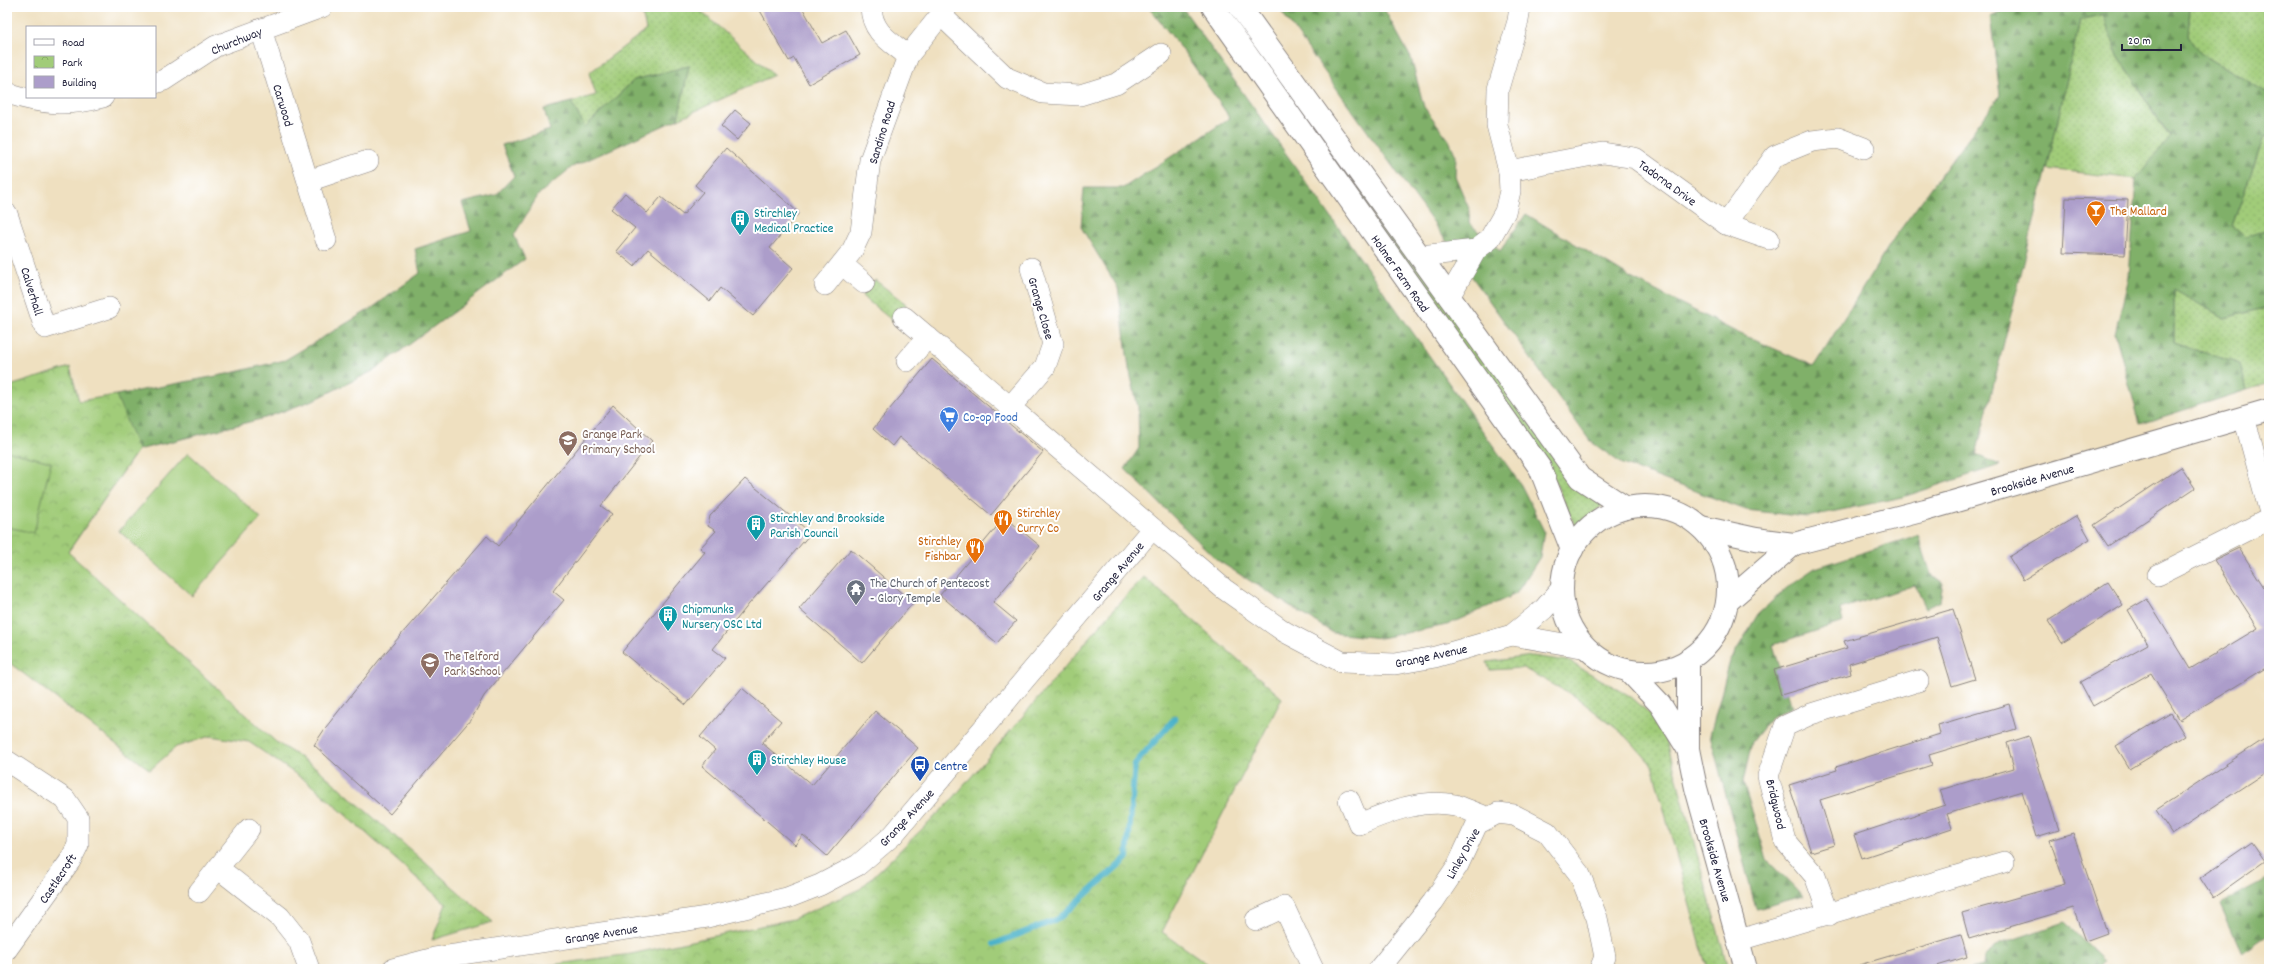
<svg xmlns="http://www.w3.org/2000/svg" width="2276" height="976" viewBox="0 0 2276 976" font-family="Dekko,sans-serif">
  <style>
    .grass { fill: url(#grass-dots); stroke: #62775a }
    .forest { fill: url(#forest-firs); stroke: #516952 }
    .park { fill: url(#park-crowns); stroke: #62775a }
    .pitch { fill: #a1cc79; stroke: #62775a }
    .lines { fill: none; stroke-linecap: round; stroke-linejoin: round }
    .stream { stroke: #4bb2ca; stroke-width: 6 }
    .building { fill: #ac9dca }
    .minor-casing { stroke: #88817e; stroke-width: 22 }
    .tertiary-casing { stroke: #88817e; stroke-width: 24 }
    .minor { stroke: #fff; stroke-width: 21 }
    .tertiary { stroke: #fff; stroke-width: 22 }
    .labels { text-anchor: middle; stroke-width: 4; stroke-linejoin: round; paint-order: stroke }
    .street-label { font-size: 13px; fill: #22223b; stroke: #fff }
    .food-label { font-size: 13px; fill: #c56008; stroke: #fff; text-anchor: start }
    .culture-label { font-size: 13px; fill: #0d838f; stroke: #fff; text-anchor: start }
    .shop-label { font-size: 13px; fill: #366cbe; stroke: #fff; text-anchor: start }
    .education-label { font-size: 13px; fill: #785e54; stroke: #fff; text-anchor: start }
    .worship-label { font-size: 13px; fill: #5b616d; stroke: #fff; text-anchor: start }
    .transit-label { font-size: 13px; fill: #164399; stroke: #fff; text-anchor: start }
  </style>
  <defs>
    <pattern id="grass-dots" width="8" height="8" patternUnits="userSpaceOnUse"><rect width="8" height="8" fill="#a1cc79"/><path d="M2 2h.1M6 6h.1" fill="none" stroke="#8aaf6a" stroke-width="1.8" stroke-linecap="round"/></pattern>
    <pattern id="forest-firs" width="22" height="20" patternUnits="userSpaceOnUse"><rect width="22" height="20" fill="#80b069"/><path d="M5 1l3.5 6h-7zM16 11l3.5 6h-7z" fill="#688f58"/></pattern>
    <pattern id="park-crowns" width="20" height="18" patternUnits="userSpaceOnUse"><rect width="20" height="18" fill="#a1cc79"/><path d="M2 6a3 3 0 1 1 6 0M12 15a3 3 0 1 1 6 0" fill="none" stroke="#8aaf6a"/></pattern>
  </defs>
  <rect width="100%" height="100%" fill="#fff"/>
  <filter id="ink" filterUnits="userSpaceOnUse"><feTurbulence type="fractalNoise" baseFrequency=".025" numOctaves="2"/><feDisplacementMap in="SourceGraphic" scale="8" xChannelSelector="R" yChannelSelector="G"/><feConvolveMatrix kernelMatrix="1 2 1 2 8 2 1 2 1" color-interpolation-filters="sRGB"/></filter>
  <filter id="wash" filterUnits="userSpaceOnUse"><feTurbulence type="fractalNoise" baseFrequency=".012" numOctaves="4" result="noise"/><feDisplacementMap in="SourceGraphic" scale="16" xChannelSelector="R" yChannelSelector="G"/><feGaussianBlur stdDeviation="0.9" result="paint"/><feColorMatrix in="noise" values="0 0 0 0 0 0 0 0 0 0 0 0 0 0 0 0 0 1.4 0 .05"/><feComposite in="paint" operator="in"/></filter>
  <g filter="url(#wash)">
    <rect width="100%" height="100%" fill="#efe0c0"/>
    <g class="grass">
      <polygon points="651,7 696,7 774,75 678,119 689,66 634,80 585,127 571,102 596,95 589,73 646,30 642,13"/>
      <polygon points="1220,7 1232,7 1604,504 1576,528 1553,477"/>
      <polygon points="2190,7 2269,7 2269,94 2200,53 2188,35"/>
      <polygon points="2104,14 2118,56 2170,138 2136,179 2047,169 2080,20"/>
      <polygon points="2264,137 2269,138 2269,229 2245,237 2232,226"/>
      <polygon points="875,280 906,304 893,321 862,296"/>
      <polygon points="2174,289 2224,318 2269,307 2269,383 2247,390 2239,364 2174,343"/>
      <polygon points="1532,656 1568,661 1630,696 1656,719 1666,738 1728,969 1707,969 1652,765 1627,737 1576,697 1523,668 1490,670 1487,662"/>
    </g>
    <g class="forest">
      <polygon points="1148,7 1182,7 1521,485 1544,531 1540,557 1516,594 1447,625 1380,638 1333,633 1217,560 1125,469 1139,448 1138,407 1129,368 1118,288 1081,227 1084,188 1123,188 1230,118 1179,45"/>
      <polygon points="1278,7 1383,7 1411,58 1424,107 1449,140 1456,156 1455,176 1470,211 1469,223 1500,251 1526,214 1631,278 1736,332 1814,366 1894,238 2000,95 1990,16 2014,7 2190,7 2188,35 2200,53 2269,94 2269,138 2264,137 2232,226 2245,237 2269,229 2269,307 2224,318 2174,290 2174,343 2240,364 2247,390 2140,424 2115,333 2129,277 2136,179 2170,137 2118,56 2103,14 2080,20 2047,169 1976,455 2000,465 1903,497 1807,517 1746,510 1622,464 1590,441"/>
      <polygon points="689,66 678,119 572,167 539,194 514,235 525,259 375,370 316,399 265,418 138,450 68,552 113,449 116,395 227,374 285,360 372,308 420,273 415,249 471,231 462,203 496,195 514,176 502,145 550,130 544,109 571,102 585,127 634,80"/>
      <polygon points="1918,535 1931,574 1943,583 1940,601 1926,608 1915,585 1840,609 1843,622 1773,645 1792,707 1771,718 1752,742 1743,782 1767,859 1803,896 1756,909 1710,735 1730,661 1758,614 1790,585 1815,568"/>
      <polygon points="2266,879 2269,880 2269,935 2242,953 2220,904"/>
      <polygon points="2064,922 2104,961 2097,969 1970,969 1983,966 1984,957 2000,944"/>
    </g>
    <g class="park">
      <polygon points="70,367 79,401 116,395 138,450 68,552 276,742 318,769 493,922 432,940 446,904 313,786 249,742 210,736 176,747 150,770 7,661 7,387"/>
      <polygon points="1144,577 1282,698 1162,932 1215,969 521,969 631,954 793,919 860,889 949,803 1120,602"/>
    </g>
    <g class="pitch">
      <polygon points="7,451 51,462 34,533 7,527"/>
      <polygon points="188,453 261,518 192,596 119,531"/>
    </g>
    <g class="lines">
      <polyline class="stream" points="994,944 1058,919 1127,858 1135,764 1175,718"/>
    </g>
    <g id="blocks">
      <g class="building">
        <polygon points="758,7 802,7 822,43 846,30 860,55 809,84 794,58 789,61"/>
        <polygon points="735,110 751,123 737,140 721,126"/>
        <polygon points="726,148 799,213 770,248 793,268 753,316 720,288 710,301 648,249 634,266 616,251 635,228 611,209 625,193 647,213 661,197 683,215 703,192 695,185"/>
        <polygon points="2066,198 2128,200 2125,255 2063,253"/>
        <polygon points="932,359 1043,452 991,515 899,437 892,446 873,429"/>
        <polygon points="613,405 652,441 601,506 612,514 553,591 564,600 484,696 472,718 390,814 314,745 326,727 380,659 487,536 498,546"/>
        <polygon points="2181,467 2195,488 2108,546 2094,525"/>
        <polygon points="745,479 811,533 749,604 713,649 725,658 686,705 622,652 705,552 700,548 716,531 708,526 710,516"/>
        <polygon points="2077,516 2090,539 2023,580 2009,557"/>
        <polygon points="1005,517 1040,546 993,602 1016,621 997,643 940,595"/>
        <polygon points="2239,548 2269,595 2269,666 2180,720 2151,673 2093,706 2080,682 2148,644 2128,610 2147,599 2190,669 2258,628 2214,560"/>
        <polygon points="851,549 913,603 862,663 799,609"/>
        <polygon points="2108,582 2123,605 2062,643 2048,621"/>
        <polygon points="1953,609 1975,679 1952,686 1937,637 1849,664 1851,674 1781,695 1774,670 1847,648 1844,641"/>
        <polygon points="742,688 781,721 762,743 812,785 875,711 918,748 827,856 803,835 795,845 702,766 715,750 700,737"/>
        <polygon points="2009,704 2016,729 1929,755 1932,765 1820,800 1834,845 1811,852 1789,785 1837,770 1836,767 1940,734 1938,725"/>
        <polygon points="2171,713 2185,736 2130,769 2116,746"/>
        <polygon points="2029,736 2059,830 2036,837 2022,791 1947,814 1952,828 1862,858 1854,835 1945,805 1940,790 2014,768 2007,743"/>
        <polygon points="2269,736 2269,770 2172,834 2156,810"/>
        <polygon points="2073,833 2107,933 2085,941 2073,908 1969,939 1962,913 2065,884 2050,840"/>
        <polygon points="2252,842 2265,861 2213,898 2200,878"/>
        <polygon points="1961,935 1967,957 1927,969 1860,969 1859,965"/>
      </g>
    </g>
  </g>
  <g filter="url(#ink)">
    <use href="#blocks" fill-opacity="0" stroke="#88817e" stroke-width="1"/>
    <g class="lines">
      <g class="minor-casing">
        <g id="minor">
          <path d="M871,7C872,33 890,41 908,56"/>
          <polyline points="942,16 1007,78 1043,93 1080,95 1116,84 1161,54"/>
          <polyline points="261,29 326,240"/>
          <polyline points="155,83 164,80 216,46 322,7"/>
          <path d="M7,93C42,104 68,107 103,97"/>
          <polyline points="1509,171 1603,153 1635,158 1726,224 1775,156 1812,141 1838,138 1864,148"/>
          <polyline points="308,181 368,161"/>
          <polyline points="7,214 45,328 109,308"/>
          <polyline points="1726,224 1769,239"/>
          <polyline points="1420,256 1476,250"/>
          <polyline points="842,264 864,283"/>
          <polyline points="825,285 852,251 861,232 870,160 908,56 947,7"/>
          <polyline points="1449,297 1476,250 1489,240 1505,212 1510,191 1509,171 1497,125 1498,89 1518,21 1520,7"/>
          <polyline points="904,317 1224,589 1285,632 1342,662 1395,664 1435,657 1512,635 1544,609 1562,588"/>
          <polyline points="907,361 928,337"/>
          <polyline points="1011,406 1045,367 1053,344 1031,268"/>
          <polyline points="2244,417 2269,509"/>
          <polyline points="2158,575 2269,519"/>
          <polyline points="1512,635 1587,648"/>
          <polyline points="7,761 65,799 78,818 78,845 70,861 7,949"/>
          <path d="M1349,800L1359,824C1389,812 1422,798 1455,805C1465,808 1476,814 1487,817"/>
          <polyline points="249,829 218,868 280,917 299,941 309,969"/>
          <polyline points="199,892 218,868"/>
          <polyline points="1829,915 1815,876 1785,841 1768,776 1785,726 1811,714 1918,681"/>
          <polyline points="1256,920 1284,907 1313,969"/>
          <polyline points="1739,940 2004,862"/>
          <polyline points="393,969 435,958 707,917 787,898 820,885 858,865 893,835 1152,529"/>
          <polyline points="1379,969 1433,902 1458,865 1477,824 1498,813 1514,815 1547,832 1580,875 1597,918 1605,957 1600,969"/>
        </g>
      </g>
      <g class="tertiary-casing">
        <g id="tertiary">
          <polyline points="1213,7 1540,468 1572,550"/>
          <polyline points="1240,7 1580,478 1626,508"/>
          <circle cx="1645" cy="589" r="83"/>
          <polyline points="1701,527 1756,539 1794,544 1925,510 2269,410"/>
          <polyline points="1728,601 1794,544"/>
          <polyline points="1688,660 1688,749 1696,788 1746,969"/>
          <polyline points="1629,671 1660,704 1688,749"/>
        </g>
      </g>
      <use href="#minor" class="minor"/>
      <use href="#tertiary" class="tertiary"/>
    </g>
  </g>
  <defs>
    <g id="bar-pin" transform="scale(1)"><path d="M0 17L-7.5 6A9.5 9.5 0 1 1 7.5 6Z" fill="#e8710a" stroke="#fff"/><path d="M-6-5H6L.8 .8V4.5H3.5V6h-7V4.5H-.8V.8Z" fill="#fff"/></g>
    <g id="building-pin" transform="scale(1)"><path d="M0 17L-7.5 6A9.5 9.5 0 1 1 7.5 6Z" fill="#0f9aa8" stroke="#fff"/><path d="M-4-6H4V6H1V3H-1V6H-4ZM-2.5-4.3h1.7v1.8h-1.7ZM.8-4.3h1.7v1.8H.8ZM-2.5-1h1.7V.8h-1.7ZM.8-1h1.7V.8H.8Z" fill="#fff"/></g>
    <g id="supermarket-pin" transform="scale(1)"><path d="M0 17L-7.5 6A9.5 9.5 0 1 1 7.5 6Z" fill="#3f7fe0" stroke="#fff"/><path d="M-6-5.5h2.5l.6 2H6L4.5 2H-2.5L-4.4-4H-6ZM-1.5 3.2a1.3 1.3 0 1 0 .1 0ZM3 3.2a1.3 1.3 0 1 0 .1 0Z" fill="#fff"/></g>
    <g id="school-pin" transform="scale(1)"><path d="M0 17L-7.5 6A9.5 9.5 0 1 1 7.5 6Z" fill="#8d6e63" stroke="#fff"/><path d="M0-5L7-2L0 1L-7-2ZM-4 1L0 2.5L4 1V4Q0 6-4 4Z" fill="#fff"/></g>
    <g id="restaurant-pin" transform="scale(1)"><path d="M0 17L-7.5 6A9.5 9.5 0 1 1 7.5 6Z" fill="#e8710a" stroke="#fff"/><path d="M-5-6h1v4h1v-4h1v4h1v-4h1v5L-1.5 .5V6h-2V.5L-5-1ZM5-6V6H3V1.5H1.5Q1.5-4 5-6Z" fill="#fff"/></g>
    <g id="temple-pin" transform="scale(1)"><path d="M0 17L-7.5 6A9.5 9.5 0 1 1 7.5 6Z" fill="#6b7280" stroke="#fff"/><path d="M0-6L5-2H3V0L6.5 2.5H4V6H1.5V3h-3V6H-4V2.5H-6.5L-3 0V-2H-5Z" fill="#fff"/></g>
    <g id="bus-pin" transform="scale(1)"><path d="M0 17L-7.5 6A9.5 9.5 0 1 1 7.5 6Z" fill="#1a4fb4" stroke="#fff"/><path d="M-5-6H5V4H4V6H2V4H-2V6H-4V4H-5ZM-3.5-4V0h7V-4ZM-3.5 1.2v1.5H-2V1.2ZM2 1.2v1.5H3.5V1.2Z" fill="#fff"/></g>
  </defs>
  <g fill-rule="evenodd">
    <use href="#bar-pin" x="2096" y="210"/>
    <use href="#building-pin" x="740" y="219"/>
    <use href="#supermarket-pin" x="949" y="416"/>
    <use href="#school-pin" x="568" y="440"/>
    <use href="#restaurant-pin" x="1003" y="519"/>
    <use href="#building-pin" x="756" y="524"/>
    <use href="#restaurant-pin" x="975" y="547"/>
    <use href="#temple-pin" x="856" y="589"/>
    <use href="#building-pin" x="668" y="615"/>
    <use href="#school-pin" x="430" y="662"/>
    <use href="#building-pin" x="757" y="759"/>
    <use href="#bus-pin" x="920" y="765"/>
  </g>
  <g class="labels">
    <g class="street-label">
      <text transform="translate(236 40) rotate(-22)" y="5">Churchway</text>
      <text transform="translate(284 105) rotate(73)" y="5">Carwood</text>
      <text transform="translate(881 132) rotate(-73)" y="5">Sandino Road</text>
      <text transform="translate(1668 182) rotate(36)" y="5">Tadorna Drive</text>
      <text transform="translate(1401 273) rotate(55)" y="5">Holmer Farm Road</text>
      <text transform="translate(33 291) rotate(73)" y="5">Calverhall</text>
      <text transform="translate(1042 308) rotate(74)" y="5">Grange Close</text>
      <text transform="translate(2032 479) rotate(-16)" y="5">Brookside Avenue</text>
      <text transform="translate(1117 571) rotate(-50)" y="5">Grange Avenue</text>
      <text transform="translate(1431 655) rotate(-12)" y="5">Grange Avenue</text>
      <text transform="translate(1777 804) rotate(77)" y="5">Bridgwood</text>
      <text transform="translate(906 817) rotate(-47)" y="5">Grange Avenue</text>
      <text transform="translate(1462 853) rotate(-61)" y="5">Linley Drive</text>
      <text transform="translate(1716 860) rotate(74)" y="5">Brookside Avenue</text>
      <text transform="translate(57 878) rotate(-56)" y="5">Castlecroft</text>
      <text transform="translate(601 933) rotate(-9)" y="5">Grange Avenue</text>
    </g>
    <g class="food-label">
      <text x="2110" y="215">The Mallard</text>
      <text x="1017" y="517">Stirchley<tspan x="1017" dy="15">Curry Co</tspan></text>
      <text x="961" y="545" text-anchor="end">Stirchley<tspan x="961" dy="15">Fishbar</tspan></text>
    </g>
    <g class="culture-label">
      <text x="754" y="217">Stirchley<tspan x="754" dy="15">Medical Practice</tspan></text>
      <text x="770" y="522">Stirchley and Brookside<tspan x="770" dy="15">Parish Council</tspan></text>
      <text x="682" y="613">Chipmunks<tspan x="682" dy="15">Nursery OSC Ltd</tspan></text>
      <text x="771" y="764">Stirchley House</text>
    </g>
    <g class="shop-label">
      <text x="963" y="421">Co-op Food</text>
    </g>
    <g class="education-label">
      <text x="582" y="438">Grange Park<tspan x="582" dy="15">Primary School</tspan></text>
      <text x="444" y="660">The Telford<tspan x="444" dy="15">Park School</tspan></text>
    </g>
    <g class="worship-label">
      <text x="870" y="587">The Church of Pentecost<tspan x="870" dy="15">- Glory Temple</tspan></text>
    </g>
    <g class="transit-label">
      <text x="934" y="770">Centre</text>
    </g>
  </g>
  <rect width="2276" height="976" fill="none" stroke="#fff" stroke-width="24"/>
  <rect x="26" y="26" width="130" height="72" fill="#ffffff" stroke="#a7a7b1"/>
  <rect x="34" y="39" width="20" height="6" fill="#ffffff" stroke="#a7a7b1"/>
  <text x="62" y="46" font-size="12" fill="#22223b">Road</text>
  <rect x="34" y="56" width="20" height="12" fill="url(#park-crowns)" stroke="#a7a7b1"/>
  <text x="62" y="66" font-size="12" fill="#22223b">Park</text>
  <rect x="34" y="76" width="20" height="12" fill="#ac9dca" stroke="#a7a7b1"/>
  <text x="62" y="86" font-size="12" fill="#22223b">Building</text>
  <path d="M2122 44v6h59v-6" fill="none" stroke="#22223b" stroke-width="2"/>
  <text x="2128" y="44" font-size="12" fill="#22223b" stroke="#ffffff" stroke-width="3" paint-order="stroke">20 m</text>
</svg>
